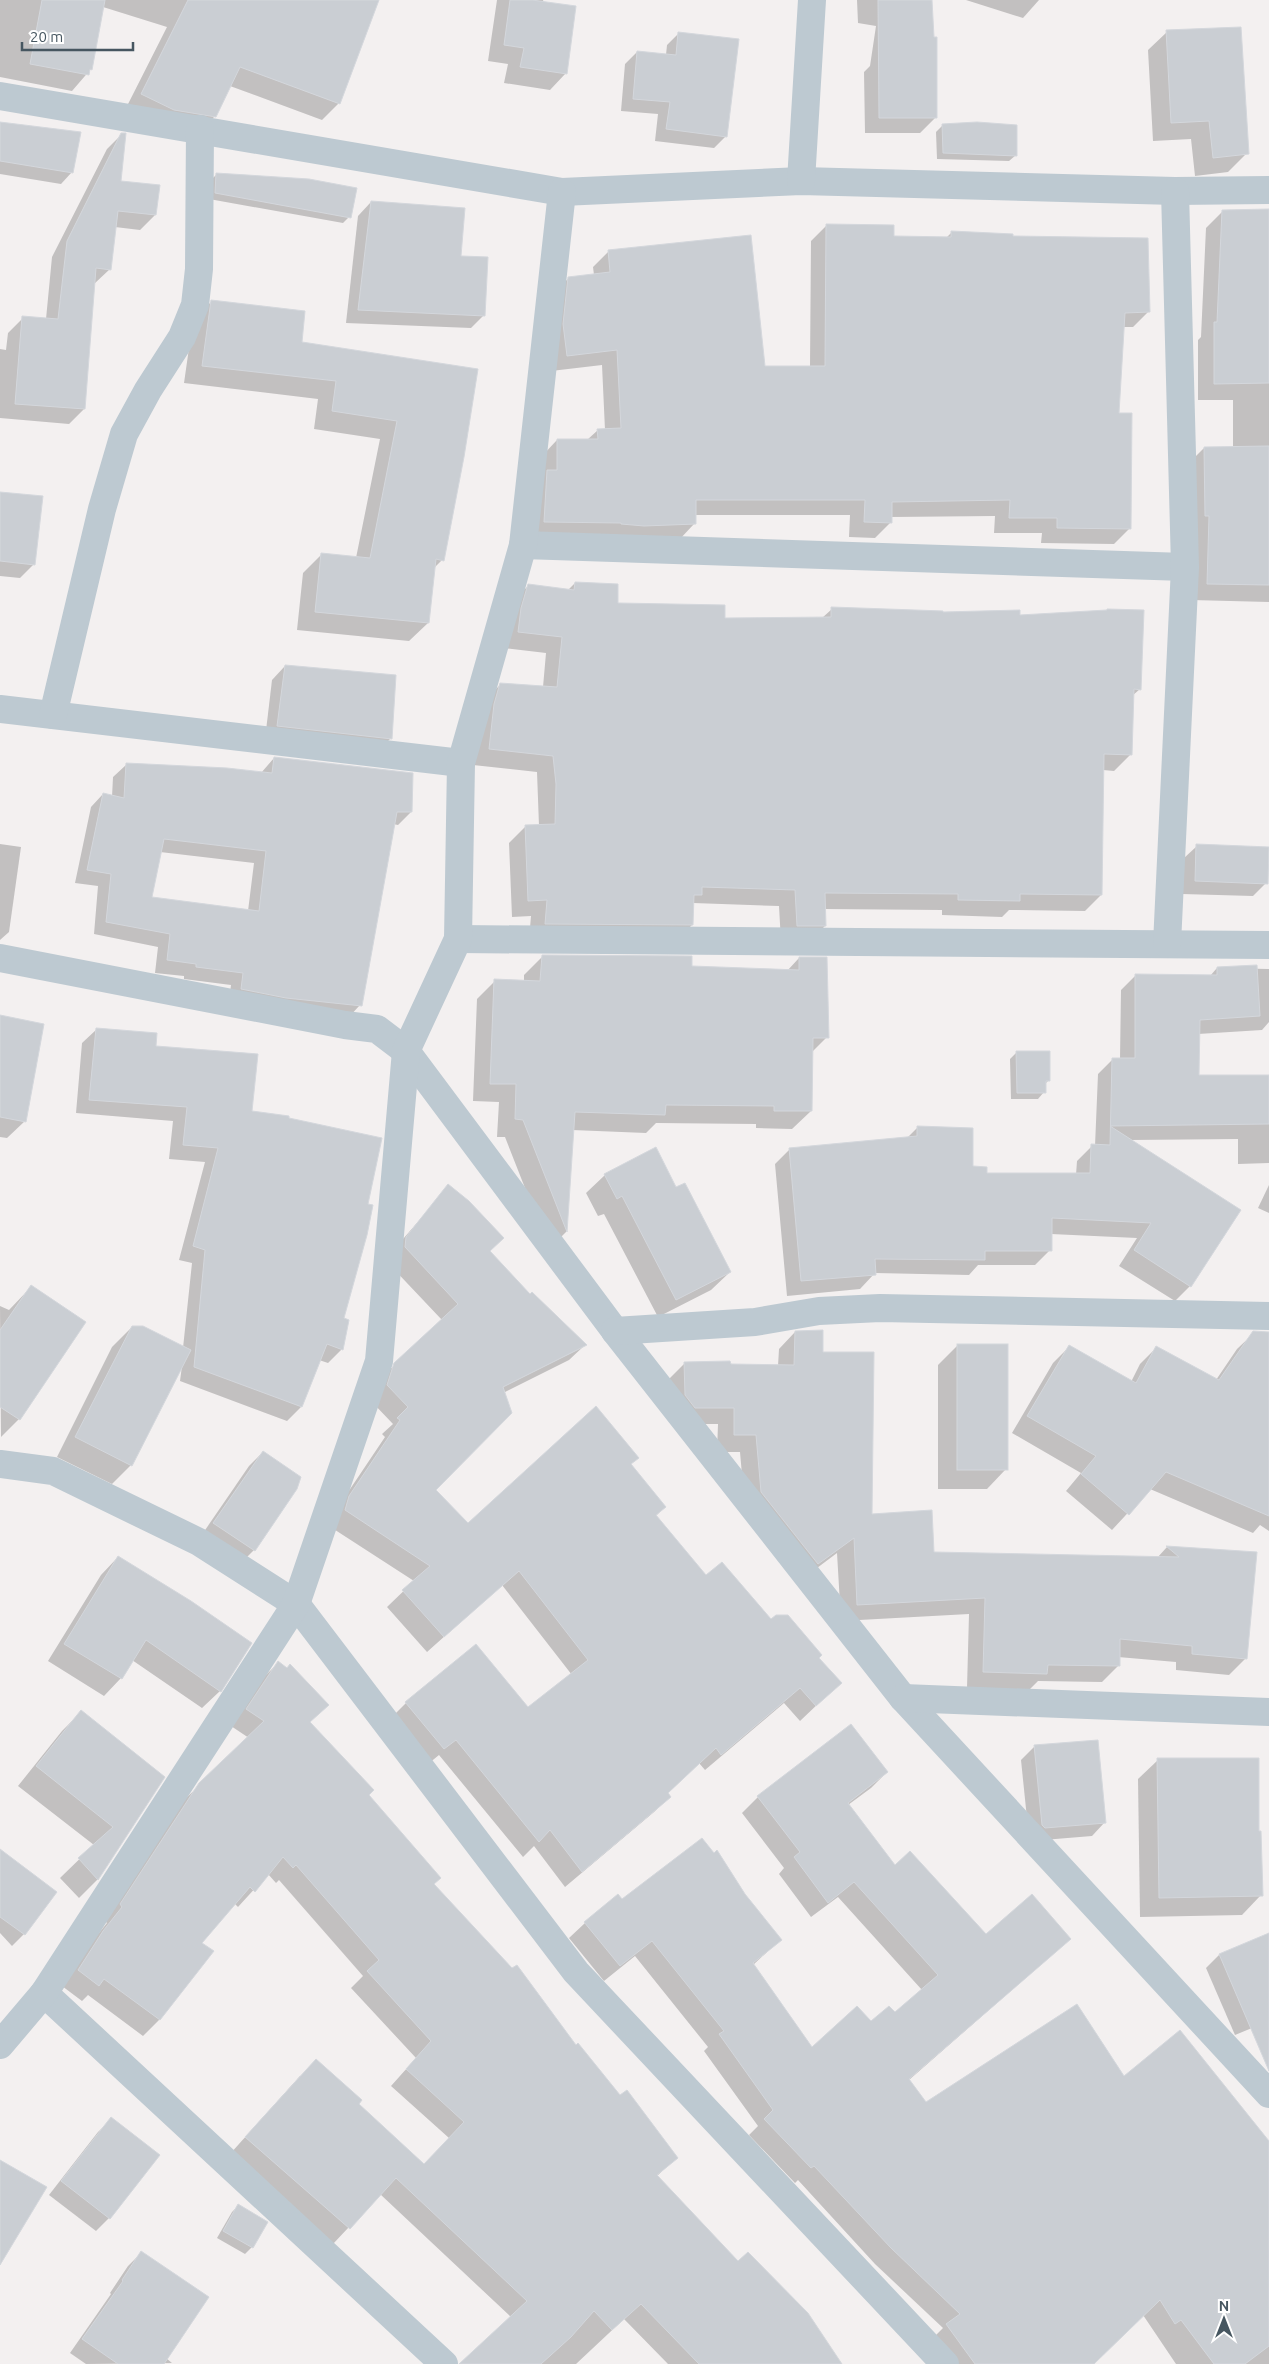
<svg xmlns="http://www.w3.org/2000/svg" width="1269" height="2364" viewBox="0 0 1269 2364" font-family="Ubuntu,sans-serif">
  <style>
    .shadow { fill: #0003; fill-rule: evenodd }
    .building { fill: #caced3; stroke: #d4d7dc; fill-rule: evenodd }
    .lines { fill: none; stroke-linecap: round; stroke-linejoin: round }
    .minor { stroke: #bdc9d1; stroke-width: 28 }
  </style>
  <rect width="100%" height="100%" fill="#f3f0f0"/>
  <g class="shadow">
    <polygon points="0,0 378,0 339,103 322,120 230,86 215,116 198,133 125,110 167,27 103,7 91,69 72,91 0,77"/>
    <polygon points="497,0 543,0 566,73 550,90 504,83 508,64 488,61"/>
    <polygon points="857,0 930,0 935,118 920,133 865,133 864,72 870,66 876,26 858,23"/>
    <polygon points="966,0 1039,0 1023,18"/>
    <polygon points="1167,32 1246,154 1228,172 1195,176 1191,139 1153,141 1148,50"/>
    <polygon points="679,33 726,136 714,148 655,141 658,114 621,111 625,64 637,52 666,55 667,45"/>
    <polygon points="0,123 72,172 61,184 0,174"/>
    <polygon points="943,125 1016,155 1009,161 937,159 936,132"/>
    <polygon points="122,134 119,182 155,215 140,230 115,227 110,269 94,284 84,409 69,424 0,418 0,349 6,350 8,333 23,318 46,319 52,257 107,149"/>
    <polygon points="216,175 349,217 343,223 209,199 210,181"/>
    <polygon points="371,202 460,257 484,315 471,328 346,323 358,216"/>
    <polygon points="1269,210 1269,602 1191,600 1188,464 1204,448 1233,448 1233,400 1198,400 1198,340 1201,337 1206,228 1223,211"/>
    <polygon points="826,226 892,238 946,238 952,232 1012,237 1148,312 1133,327 1123,327 1117,414 1130,528 1114,544 1041,543 1042,533 994,533 995,516 891,517 891,522 875,538 849,537 850,515 694,515 694,524 679,540 529,537 542,456 557,440 587,440 598,430 605,430 602,365 551,371 553,293 569,278 594,275 593,267 609,251 764,367 810,367 811,241"/>
    <polygon points="212,301 301,344 476,370 442,560 433,569 428,623 409,641 297,630 303,573 321,555 356,558 380,439 314,429 318,399 184,383 193,320"/>
    <polygon points="0,494 34,564 20,578 0,576"/>
    <polygon points="575,583 617,604 723,619 822,618 832,609 1019,616 1140,689 1132,696 1131,754 1114,771 1103,770 1101,895 1085,911 1009,910 1002,917 942,915 942,910 824,909 825,926 808,942 781,942 779,906 693,903 692,925 675,941 529,940 531,916 512,917 509,843 526,826 539,826 537,772 473,765 484,701 501,684 543,687 546,653 503,648 512,602 529,585 568,590"/>
    <polygon points="285,666 390,739 377,752 265,739 272,680"/>
    <path d="M274,758L411,812L398,825L393,824L360,1005L348,1018L229,1001L231,985L184,979V976L155,973L158,947L94,934L98,886L75,883L91,807L103,794L112,797L113,777L126,765L261,773ZM160,852L254,863L248,911L151,899Z"/>
    <polygon points="0,844 21,847 9,932 0,940"/>
    <polygon points="1197,846 1266,883 1253,896 1182,894 1183,859"/>
    <polygon points="543,956 690,967 787,971 799,958 827,1037 811,1053 811,1111 792,1129 756,1128 756,1124 656,1123 646,1133 572,1130 566,1232 549,1249 505,1137 497,1137 499,1102 473,1101 477,999 495,981 524,982 524,975"/>
    <polygon points="1217,968 1269,969 1269,1022 1262,1030 1198,1034 1198,1076 1269,1076 1269,1163 1238,1164 1238,1139 1130,1140 1190,1286 1175,1301 1119,1266 1137,1238 1051,1234 1050,1250 1035,1265 978,1265 969,1275 875,1273 860,1289 787,1296 775,1164 790,1149 907,1138 918,1127 971,1168 985,1175 1076,1175 1077,1161 1092,1146 1095,1146 1098,1074 1113,1059 1120,1059 1121,990 1136,975 1210,976"/>
    <polygon points="0,1017 25,1121 7,1138 0,1137"/>
    <polygon points="97,1029 154,1047 251,1112 343,1319 342,1349 328,1363 319,1360 301,1407 287,1421 180,1381 182,1366 131,1465 112,1484 57,1457 112,1347 132,1327 183,1348 192,1263 179,1260 205,1162 169,1159 173,1121 76,1113 82,1043"/>
    <polygon points="1017,1052 1049,1080 1044,1085 1044,1092 1038,1099 1011,1099 1010,1059"/>
    <polygon points="605,1175 675,1189 730,1272 711,1290 658,1317 604,1214 598,1216 586,1193"/>
    <polygon points="1269,1185 1269,1213 1258,1208"/>
    <polygon points="449,1186 488,1251 530,1296 585,1345 569,1360 503,1393 434,1490 468,1524 630,1465 664,1507 656,1516 706,1577 771,1621 818,1658 840,1683 800,1721 784,1703 705,1770 699,1763 668,1793 670,1796 654,1812 565,1887 534,1846 523,1857 439,1755 428,1764 390,1719 406,1703 528,1709 572,1675 502,1585 427,1652 387,1607 414,1581 329,1526 334,1513 385,1437 382,1434 393,1424 372,1402 379,1380 442,1320 389,1264 390,1254"/>
    <polygon points="31,1287 85,1322 19,1419 1,1437 0,1306 9,1310"/>
    <polygon points="795,1332 822,1353 871,1515 933,1554 1157,1558 1167,1547 1255,1554 1246,1658 1229,1675 1176,1670 1176,1662 1118,1657 1118,1666 1102,1682 1038,1681 1029,1690 967,1688 969,1614 841,1621 837,1553 801,1580 745,1509 740,1452 717,1452 718,1424 678,1424 668,1380 684,1364 778,1366 779,1349"/>
    <polygon points="1254,1333 1269,1339 1269,1531 1260,1525 1253,1533 1150,1489 1112,1530 1066,1491 1081,1473 1012,1433 1053,1363 1070,1346 1131,1382 1140,1364 1156,1348 1216,1380 1237,1349"/>
    <polygon points="958,1345 1006,1469 987,1489 938,1489 938,1365"/>
    <polygon points="263,1452 254,1550 241,1563 201,1536 249,1466"/>
    <polygon points="118,1557 220,1691 202,1708 132,1660 121,1678 104,1696 48,1661 101,1575"/>
    <polygon points="278,1663 309,1723 368,1795 433,1884 575,2047 676,2158 657,2176 738,2263 841,2364 668,2364 624,2319 576,2364 460,2364 511,2317 380,2194 333,2244 230,2154 300,2076 357,2104 424,2166 449,2138 391,2086 416,2058 351,1988 363,1976 279,1880 276,1883 268,1874 238,1907 234,1903 200,1943 212,1951 159,2020 143,2036 88,1995 82,2001 62,1986 87,1948 107,1923 105,1921 183,1801 249,1738 231,1726 262,1679"/>
    <polygon points="81,1712 164,1777 97,1880 79,1898 60,1878 94,1845 18,1786 62,1731"/>
    <polygon points="1034,1747 1105,1822 1092,1836 1031,1841 1029,1838 1021,1760"/>
    <polygon points="1158,1760 1258,1833 1261,1895 1242,1915 1140,1917 1138,1779"/>
    <polygon points="887,1772 871,1788 848,1805 895,1867 986,1935 1070,1939 909,2080 926,2103 1123,2077 1269,2143 1269,2364 1176,2364 1143,2315 1093,2364 948,2364 931,2340 943,2328 875,2264 798,2180 795,2183 749,2135 758,2126 704,2051 708,2047 635,1956 604,1981 569,1938 585,1923 622,1900 744,1895 780,1940 753,1965 812,2049 895,2014 922,1990 838,1897 811,1917 779,1874 784,1868 742,1813 758,1797"/>
    <polygon points="0,1851 25,1933 12,1946 0,1933"/>
    <polygon points="1269,1934 1269,2021 1235,2035 1206,1968 1219,1955"/>
    <polygon points="112,2119 109,2218 96,2231 49,2195 98,2132"/>
    <polygon points="238,2206 266,2223 252,2247 245,2254 217,2238 232,2212"/>
    <polygon points="141,2253 166,2358 172,2363 86,2364 70,2353 111,2294 110,2293 128,2266"/>
  </g>
  <g class="building">
    <polygon points="42,0 105,0 92,70 90,69 89,75 30,64"/>
    <polygon points="188,0 379,0 340,104 240,67 216,117 174,110 141,94"/>
    <polygon points="510,0 532,0 576,6 567,74 520,67 524,48 504,45"/>
    <polygon points="878,0 932,0 934,37 937,37 937,118 879,118"/>
    <polygon points="1241,27 1249,154 1213,158 1209,121 1171,123 1166,30"/>
    <polygon points="678,32 739,39 727,137 666,129 670,102 633,99 637,51 676,55"/>
    <polygon points="0,122 81,132 73,173 0,161"/>
    <polygon points="977,122 1017,125 1017,156 943,153 942,124"/>
    <polygon points="121,133 126,133 121,181 160,185 156,215 118,211 111,270 96,268 85,409 15,404 22,316 58,319 67,241"/>
    <polygon points="216,173 309,179 357,188 351,218 215,193"/>
    <polygon points="371,201 465,208 461,256 488,257 485,316 358,310"/>
    <polygon points="1269,209 1269,383 1214,384 1214,322 1217,322 1222,210"/>
    <polygon points="826,224 894,225 894,236 951,237 951,231 1013,234 1013,236 1148,238 1150,312 1125,313 1119,413 1132,413 1131,529 1057,528 1057,518 1009,518 1010,500 892,502 892,523 864,522 865,500 696,500 696,524 644,526 621,524 621,523 544,522 547,470 557,470 557,439 598,439 597,429 621,428 617,350 567,356 563,324 568,277 610,272 608,250 751,235 765,366 825,366"/>
    <polygon points="211,300 305,311 302,342 478,369 464,457 444,561 436,559 429,623 315,612 321,553 370,558 397,421 332,411 336,381 202,366"/>
    <polygon points="1269,446 1269,585 1207,584 1209,516 1205,516 1204,447"/>
    <polygon points="0,492 43,496 35,565 0,561"/>
    <polygon points="575,582 618,584 618,603 725,605 725,618 831,617 831,607 943,611 943,612 1020,610 1020,615 1107,610 1107,609 1144,610 1141,690 1134,689 1132,755 1104,754 1102,895 1020,894 1020,901 958,900 958,894 825,893 826,926 797,926 795,890 702,887 702,895 694,895 693,925 545,924 547,900 528,901 525,825 555,824 556,784 553,756 489,749 494,704 500,683 557,687 562,637 518,632 521,608 528,584 574,590"/>
    <polygon points="285,665 396,675 392,739 277,726"/>
    <path d="M274,757L413,773L412,812H397L362,1006L286,998L241,989L243,973L196,967V964L167,960L170,934L106,922L111,874L87,870L103,793L124,798L126,763L227,768L272,773ZM164,839L266,851L259,911L152,897Z"/>
    <polygon points="1196,844 1269,847 1268,884 1195,881"/>
    <polygon points="542,955 692,956 692,966 799,970 799,957 827,957 829,1038 813,1038 812,1111 774,1111 774,1106 666,1105 665,1115 575,1112 567,1232 523,1120 515,1119 516,1084 490,1084 494,979 540,981"/>
    <polygon points="1257,965 1260,1016 1200,1020 1199,1075 1269,1075 1269,1124 1110,1126 1241,1210 1191,1287 1134,1250 1151,1223 1052,1218 1052,1251 985,1251 985,1260 875,1259 876,1275 801,1281 789,1148 917,1136 917,1126 973,1128 973,1166 987,1167 987,1173 1090,1173 1091,1144 1110,1145 1112,1058 1135,1058 1135,974 1217,975 1217,967"/>
    <polygon points="0,1015 44,1024 26,1122 0,1117"/>
    <polygon points="96,1028 157,1033 156,1046 258,1054 252,1111 289,1116 289,1118 382,1138 368,1204 373,1205 367,1235 344,1318 349,1320 343,1350 327,1344 302,1407 194,1367 205,1250 193,1246 218,1148 183,1145 187,1107 89,1100"/>
    <polygon points="1016,1051 1050,1051 1050,1081 1046,1081 1046,1093 1017,1093"/>
    <polygon points="656,1147 676,1187 685,1183 731,1272 676,1300 622,1196 617,1199 604,1174"/>
    <polygon points="448,1184 469,1201 504,1238 490,1251 530,1294 532,1292 587,1345 503,1387 512,1413 436,1490 468,1523 596,1406 639,1458 631,1464 666,1507 656,1515 706,1575 722,1562 771,1619 776,1615 788,1615 822,1655 819,1658 842,1683 816,1706 800,1688 721,1755 716,1748 668,1793 671,1797 582,1872 550,1830 539,1842 456,1740 444,1749 405,1702 476,1644 528,1707 588,1660 519,1571 444,1637 402,1590 430,1566 345,1510 349,1496 400,1420 397,1418 408,1407 387,1385 394,1363 458,1304 405,1247 406,1237"/>
    <polygon points="31,1285 86,1322 20,1420 0,1407 0,1330"/>
    <polygon points="132,1326 143,1326 191,1350 132,1466 75,1437"/>
    <polygon points="823,1330 823,1352 874,1352 872,1514 932,1510 934,1552 1179,1557 1166,1546 1257,1552 1247,1659 1192,1654 1192,1646 1120,1639 1120,1666 1048,1665 1047,1674 983,1672 985,1598 857,1605 854,1538 818,1564 761,1492 756,1435 734,1435 734,1408 695,1408 685,1395 684,1362 730,1361 731,1364 794,1365 795,1331"/>
    <polygon points="1253,1331 1269,1332 1269,1516 1166,1472 1129,1515 1081,1474 1096,1456 1027,1416 1069,1345 1136,1383 1156,1346 1219,1380"/>
    <rect x="957" y="1344" width="51" height="126"/>
    <polygon points="263,1451 301,1477 297,1489 255,1551 213,1523"/>
    <polygon points="118,1556 191,1601 252,1643 221,1692 146,1640 122,1679 64,1644"/>
    <polygon points="278,1661 287,1668 290,1664 329,1705 310,1722 374,1790 369,1795 441,1878 434,1884 512,1968 517,1965 576,2045 578,2043 620,2095 627,2090 678,2158 657,2175 738,2261 748,2252 808,2313 842,2364 699,2364 641,2304 612,2330 594,2311 571,2337 541,2364 459,2364 527,2301 396,2178 350,2229 245,2137 316,2059 362,2100 359,2104 424,2164 464,2122 406,2069 431,2041 367,1971 379,1960 296,1865 293,1868 283,1857 255,1892 250,1887 202,1943 214,1951 160,2020 104,1979 99,1986 78,1970 103,1931 122,1907 120,1904 199,1783 264,1721 246,1709"/>
    <polygon points="81,1710 165,1777 98,1880 78,1858 113,1827 36,1766"/>
    <polygon points="851,1724 888,1772 848,1803 895,1865 910,1851 986,1934 1032,1894 1071,1939 909,2079 926,2102 1077,2004 1124,2076 1180,2030 1269,2141 1269,2346 1245,2364 1214,2364 1181,2320 1175,2324 1160,2300 1094,2364 975,2364 946,2324 960,2314 891,2248 814,2166 811,2168 764,2119 773,2110 719,2034 724,2031 652,1941 620,1966 584,1922 618,1894 622,1899 702,1838 714,1853 717,1850 745,1894 782,1940 753,1963 812,2047 857,2006 871,2021 889,2006 895,2012 938,1975 854,1882 828,1903 794,1857 800,1852 757,1796"/>
    <polygon points="1098,1740 1106,1823 1045,1828 1042,1825 1034,1745"/>
    <polygon points="1157,1758 1259,1758 1259,1831 1261,1831 1263,1896 1159,1898"/>
    <polygon points="0,1849 57,1892 25,1935 0,1917"/>
    <polygon points="1269,1933 1269,2071 1219,1954"/>
    <polygon points="111,2117 160,2155 110,2219 61,2181"/>
    <polygon points="0,2160 47,2187 0,2265"/>
    <polygon points="238,2204 268,2222 253,2248 223,2231"/>
    <polygon points="141,2251 209,2297 164,2364 118,2364 82,2339 123,2281 122,2280"/>
  </g>
  <g class="lines">
    <g class="minor">
      <polyline points="0,96 562,192 801,181 1175,191 1269,190"/>
      <polyline points="801,181 812,0"/>
      <polyline points="523,545 1185,567"/>
      <polyline points="0,709 461,763"/>
      <polyline points="53,715 102,509 124,434 148,390 182,337 195,305 199,269 200,129"/>
      <polyline points="458,939 1269,945"/>
      <polyline points="1167,944 1185,567 1175,191"/>
      <polyline points="0,958 345,1025 377,1029 406,1051 615,1331 903,1698 1269,2094"/>
      <polyline points="615,1331 755,1322 819,1311 880,1308 1269,1316"/>
      <polyline points="0,1464 53,1471 199,1542 296,1604 576,1972 945,2364"/>
      <polyline points="903,1698 1269,1712"/>
      <polyline points="44,1993 444,2364"/>
      <polyline points="0,2045 44,1993 296,1604 379,1361 406,1051 458,939 461,763 523,545 562,192"/>
    </g>
  </g>
  <g transform="translate(1224 2319)" stroke="#ffffff" stroke-width="4" paint-order="stroke">
  <path d="M0-4L9 19L0 12L-9 19Z" fill="#465660"/>
  <text y="-8" font-size="14" font-weight="bold" text-anchor="middle" fill="#465660">N</text>
  </g>
  <path d="M22 42v8h111v-8" fill="none" stroke="#465660" stroke-width="2.5"/>
  <text x="30" y="42" font-size="15" fill="#465660" stroke="#ffffff" stroke-width="4" paint-order="stroke">20 m</text>
</svg>
